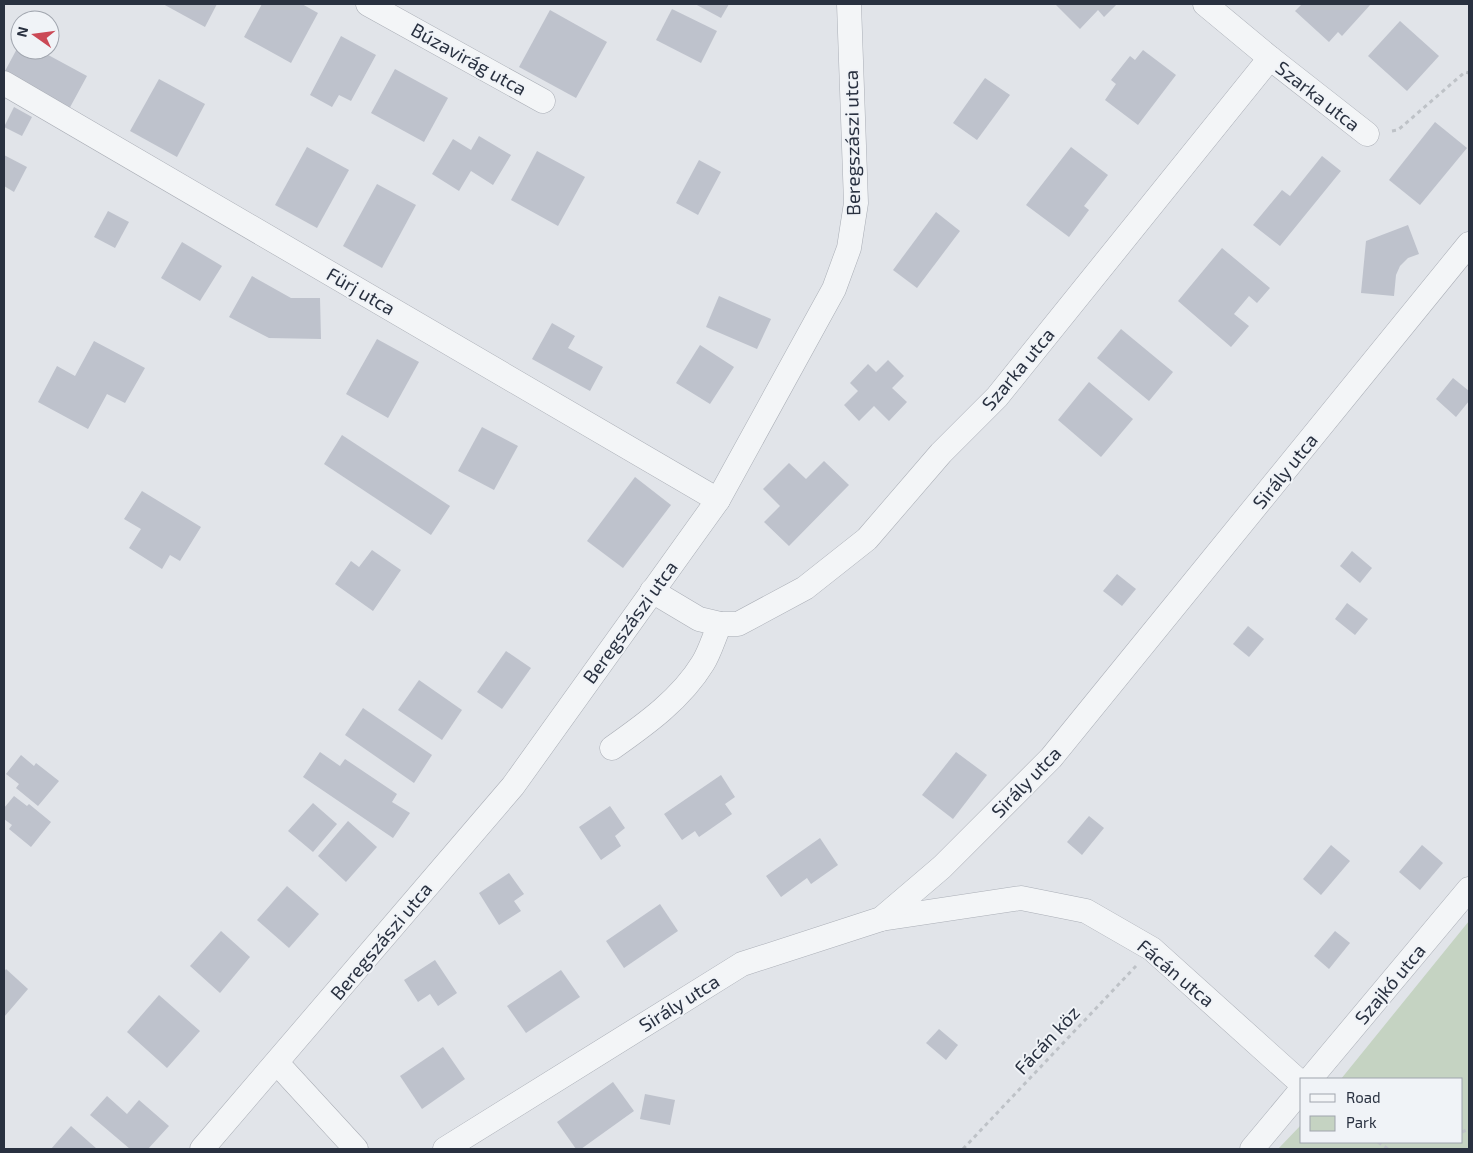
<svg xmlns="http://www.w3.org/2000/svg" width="1473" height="1153" viewBox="0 0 1473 1153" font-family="'Exo 2',sans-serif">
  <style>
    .green { fill: #c5d3c2 }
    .building { fill: #bec2cc }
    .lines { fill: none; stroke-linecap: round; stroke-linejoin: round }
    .minor-casing { stroke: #aaaeb6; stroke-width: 25 }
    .path { stroke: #bec2c7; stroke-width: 3; stroke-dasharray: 4 4; stroke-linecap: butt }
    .minor { stroke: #f3f5f7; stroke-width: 24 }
    .labels { text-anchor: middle; stroke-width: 4; stroke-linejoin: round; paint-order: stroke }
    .street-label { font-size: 19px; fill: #293140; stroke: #f0f3f7 }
  </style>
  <rect width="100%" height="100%" fill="#e1e4e9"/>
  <polygon class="green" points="1469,921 1469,1149 1278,1149 1302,1124 1302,1142 1462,1142 1462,1079 1341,1079"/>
  <g class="building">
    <polygon points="163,4 217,4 205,27"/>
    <polygon points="262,4 302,4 318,13 291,63 244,37"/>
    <polygon points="695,4 729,4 721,18"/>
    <polygon points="1055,4 1117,4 1104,17 1098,10 1080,29"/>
    <polygon points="1302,4 1371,4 1342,36 1338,32 1329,42 1295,11"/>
    <polygon points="672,9 717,31 701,63 656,40"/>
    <polygon points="550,10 607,42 576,98 519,67"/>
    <polygon points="1400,21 1439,56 1407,91 1368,56"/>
    <polygon points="341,36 376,55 351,101 339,95 332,107 310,95"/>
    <polygon points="20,43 20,50 39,50 87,76 68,111 4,73"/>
    <polygon points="1143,50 1176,75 1138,125 1105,100 1116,84 1111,80 1130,56 1135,60"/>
    <polygon points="395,69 448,98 424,142 371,113"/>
    <polygon points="985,78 1010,95 977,140 953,123"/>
    <polygon points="159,79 205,104 177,157 130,131"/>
    <polygon points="14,107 32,117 22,136 4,127"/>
    <polygon points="1435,122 1467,148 1420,205 1389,180"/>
    <polygon points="479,136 511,155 493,185 471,171 459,191 432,174 453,139 471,150"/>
    <polygon points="307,147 349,170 317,228 275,205"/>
    <polygon points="1071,147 1108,175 1084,206 1089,210 1069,237 1026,205"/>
    <polygon points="537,151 585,177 558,226 511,200"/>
    <polygon points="4,155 27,167 14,192 4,186"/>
    <polygon points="1322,156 1341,171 1280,246 1253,225 1282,190 1290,196"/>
    <polygon points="699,160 721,172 698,215 676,203"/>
    <polygon points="377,184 416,205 382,268 343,246"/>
    <polygon points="108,211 129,222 115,248 94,237"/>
    <polygon points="936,212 960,231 917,288 893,270"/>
    <polygon points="1408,225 1419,254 1408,258 1400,266 1396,275 1394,296 1361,293 1366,241"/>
    <polygon points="182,242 222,266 200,301 161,278"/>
    <polygon points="1222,248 1270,288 1257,303 1249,296 1234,314 1249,326 1231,347 1178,301"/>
    <polygon points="252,276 291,298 320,298 321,339 269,338 229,317"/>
    <polygon points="719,296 771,319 757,349 706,327"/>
    <polygon points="552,323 575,336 568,348 603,367 590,391 532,359"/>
    <polygon points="1121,329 1173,372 1149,401 1097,358"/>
    <polygon points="377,339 419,362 388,418 346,394"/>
    <polygon points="94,341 145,368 125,403 107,394 88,429 38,402 57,366 75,376"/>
    <polygon points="700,345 734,367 710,404 676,383"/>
    <polygon points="888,360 904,376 892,388 907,402 889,421 874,406 859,421 844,405 858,391 850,383 868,364 876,372"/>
    <polygon points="1453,378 1469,391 1469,401 1456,417 1436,399"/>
    <polygon points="1089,382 1133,419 1101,457 1058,420"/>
    <polygon points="482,427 518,446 494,490 458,471"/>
    <polygon points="342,435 450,506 431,535 324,464"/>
    <polygon points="824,461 849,485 789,546 764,522 780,506 763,489 789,463 806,479"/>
    <polygon points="635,477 671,505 623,568 587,541"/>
    <polygon points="142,491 201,527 180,561 170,555 162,569 129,548 141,529 124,519"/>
    <polygon points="372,550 401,570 373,611 335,584 351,561 359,567"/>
    <polygon points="1352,551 1372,568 1360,583 1340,566"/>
    <polygon points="1117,574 1136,589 1122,606 1103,591"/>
    <polygon points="1347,603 1368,619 1355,635 1335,619"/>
    <polygon points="1248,626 1264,639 1249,657 1233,644"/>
    <polygon points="506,651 531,668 502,709 477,692"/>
    <polygon points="419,680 462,710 442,740 398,710"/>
    <polygon points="363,708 432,755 414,783 345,735"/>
    <polygon points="320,752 340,766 345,759 397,794 392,802 410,813 393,838 303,777"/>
    <polygon points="956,752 987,775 953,819 922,795"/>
    <polygon points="21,755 34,766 36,763 59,781 38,806 16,788 19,784 6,774"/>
    <polygon points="721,775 735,797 725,804 732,814 699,837 695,831 682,840 664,814"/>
    <polygon points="14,796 27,806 29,804 51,822 31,847 9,829 12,825 4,819 4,808"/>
    <polygon points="313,803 337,824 313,852 288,831"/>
    <polygon points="610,806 625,828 615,836 621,846 601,860 579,827"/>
    <polygon points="1089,816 1104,828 1082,855 1067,842"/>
    <polygon points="348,821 377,847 346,882 318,856"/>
    <polygon points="820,838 838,865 811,884 807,878 781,897 766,876"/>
    <polygon points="1331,845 1350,861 1321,895 1303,879"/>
    <polygon points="1422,845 1443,863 1420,890 1399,872"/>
    <polygon points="509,873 524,894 514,901 521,911 499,925 479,893"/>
    <polygon points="287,886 319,914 289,948 257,920"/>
    <polygon points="660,904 678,931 624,968 606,941"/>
    <polygon points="221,931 250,957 220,993 190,966"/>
    <polygon points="1335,931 1350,943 1329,969 1314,956"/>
    <polygon points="435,960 457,993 438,1006 430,994 418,1002 404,980"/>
    <polygon points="6,969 28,989 4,1017 4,972"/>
    <polygon points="561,970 580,997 526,1033 507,1006"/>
    <polygon points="159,995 200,1031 167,1068 127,1032"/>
    <polygon points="939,1029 958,1045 946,1060 926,1043"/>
    <polygon points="443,1047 465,1079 422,1109 400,1076"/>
    <polygon points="613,1082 634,1111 581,1149 576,1149 557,1122"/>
    <polygon points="645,1094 675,1100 670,1125 640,1119"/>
    <polygon points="107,1096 127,1114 139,1100 169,1126 148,1149 130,1149 90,1115"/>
    <polygon points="71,1126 97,1149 51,1149"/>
  </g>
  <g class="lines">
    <g class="minor-casing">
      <g id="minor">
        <polyline points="368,4 543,101"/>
        <polyline points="1205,4 1270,58 1367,134"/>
        <polyline points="4,83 718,500"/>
        <polyline points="652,591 699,619 720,624 738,624 805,588 867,539 941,453 997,397 1270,58"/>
        <path d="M612,748C646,724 681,699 703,663C710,652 714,637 720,624"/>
        <polyline points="881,919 1021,898 1086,911 1152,949 1302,1084"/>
        <polyline points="277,1063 356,1149"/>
        <polyline points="1310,1079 1469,889"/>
        <polyline points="202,1149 513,786 718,500 834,289 849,248 856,203 849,4"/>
        <polyline points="445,1149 742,964 881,919 942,867 1051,758 1469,244"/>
        <polyline points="1252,1149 1302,1089"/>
      </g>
    </g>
    <g class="path">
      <polyline points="1392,131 1398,130 1465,72 1469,73"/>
      <polyline points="1462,1132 1469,1129"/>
      <polyline points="1378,1142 1388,1149"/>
      <polyline points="963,1149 1136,966"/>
    </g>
    <use href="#minor" class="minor"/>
  </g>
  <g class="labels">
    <g class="street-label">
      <text transform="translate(469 59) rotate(29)" y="7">Búzavirág utca</text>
      <text transform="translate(1318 96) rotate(38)" y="7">Szarka utca</text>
      <text transform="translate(852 143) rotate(-91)" y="7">Beregszászi utca</text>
      <text transform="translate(361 291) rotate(30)" y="7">Fürj utca</text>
      <text transform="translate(1018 369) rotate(-50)" y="7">Szarka utca</text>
      <text transform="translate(1285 471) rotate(-51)" y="7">Sirály utca</text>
      <text transform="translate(630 622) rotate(-54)" y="7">Beregszászi utca</text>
      <text transform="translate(1026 782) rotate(-46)" y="7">Sirály utca</text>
      <text transform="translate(381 941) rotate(-50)" y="7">Beregszászi utca</text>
      <text transform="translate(1176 973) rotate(40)" y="7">Fácán utca</text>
      <text transform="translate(1390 984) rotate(-50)" y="7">Szajkó utca</text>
      <text transform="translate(679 1003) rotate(-32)" y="7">Sirály utca</text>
      <text transform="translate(1047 1040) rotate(-47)" y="7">Fácán köz</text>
    </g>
  </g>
  <rect width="1473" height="1153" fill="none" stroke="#293140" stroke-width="10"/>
  <rect x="1300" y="1078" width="162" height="65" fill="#f0f3f7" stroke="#a0a5ae"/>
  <rect x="1310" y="1094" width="25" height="8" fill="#f3f5f7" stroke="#a0a5ae"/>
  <text x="1346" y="1103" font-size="15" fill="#293140">Road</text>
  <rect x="1310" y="1116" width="25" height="15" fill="#c5d3c2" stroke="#a0a5ae"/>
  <text x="1346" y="1128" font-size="15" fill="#293140">Park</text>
  <g transform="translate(35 35) rotate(284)"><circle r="24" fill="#f0f3f7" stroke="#a0a5ae"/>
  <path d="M0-4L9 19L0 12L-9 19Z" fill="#cb4956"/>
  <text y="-8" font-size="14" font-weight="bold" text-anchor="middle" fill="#293140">N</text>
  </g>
</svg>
